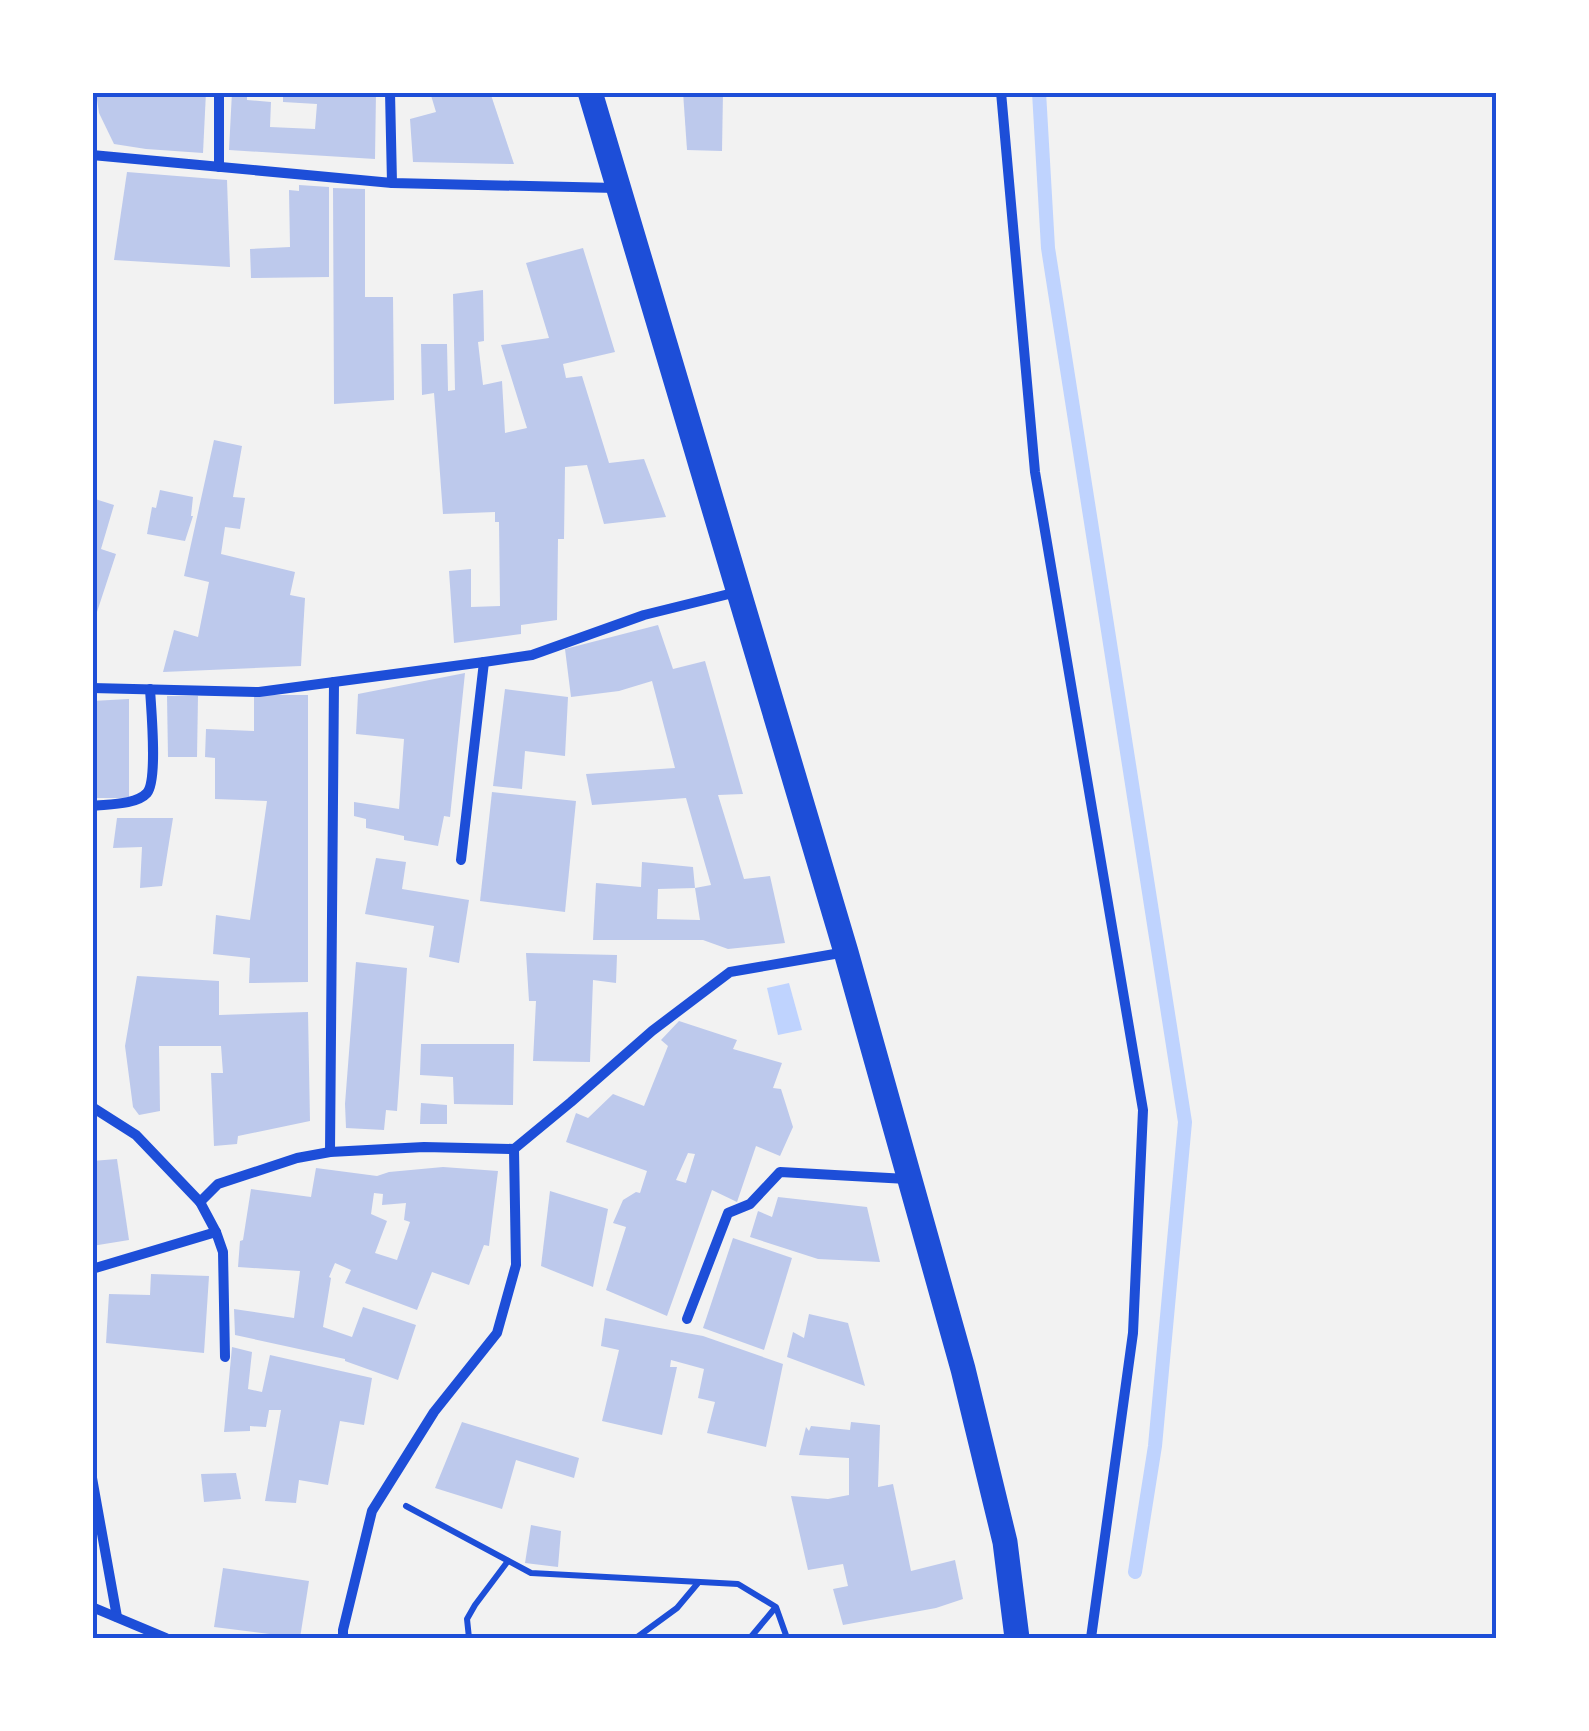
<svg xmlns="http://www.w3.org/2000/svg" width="1589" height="1731" viewBox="0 0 1589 1731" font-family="'Fira Sans Condensed',sans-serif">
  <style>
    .water { fill: #bfd3fe }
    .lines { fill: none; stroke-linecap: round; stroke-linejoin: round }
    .stream { stroke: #bfd3fe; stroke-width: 14 }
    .building { fill: #bdc9ec; fill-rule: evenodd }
    .path { stroke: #1d4ed8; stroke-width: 6 }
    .minor { stroke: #1d4ed8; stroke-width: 10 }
    .primary { stroke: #1d4ed8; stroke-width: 25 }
    .neatline { fill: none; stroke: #1d4ed8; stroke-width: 4 }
  </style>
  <rect width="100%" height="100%" fill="#f2f2f2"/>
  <polygon class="water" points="789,983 802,1030 778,1035 767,988"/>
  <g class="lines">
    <polyline class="stream" points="1039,92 1048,248 1185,1122 1155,1446 1135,1572"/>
  </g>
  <g class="building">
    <polygon points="96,92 206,92 203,153 146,149 114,144 99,113"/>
    <polygon points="232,92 247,92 247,100 271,102 270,127 315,129 317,104 283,102 283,92 376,92 375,159 229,150"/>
    <polygon points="430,92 490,92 514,164 413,162 410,119 436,112"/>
    <polygon points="683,92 723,92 722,151 687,150"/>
    <polygon points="127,172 227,180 230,267 114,260"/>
    <polygon points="299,185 329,187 329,277 251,278 250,249 290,247 289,190 299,191"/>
    <polygon points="333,188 365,189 365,297 393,297 394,400 334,404"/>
    <polygon points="583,248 615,352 563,364 566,378 582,376 609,463 644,459 666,517 604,524 587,465 565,467 564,539 558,539 557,620 521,625 521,634 454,643 449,571 471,569 471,607 500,606 499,522 495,522 495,512 443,514 434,393 422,395 421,344 447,344 448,391 455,390 453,294 483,290 484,341 478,342 483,385 502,381 505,433 527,428 501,345 549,338 526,263"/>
    <polygon points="214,440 242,446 233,497 245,498 240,529 225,527 221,554 295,572 290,595 305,598 301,666 163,672 174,630 198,637 209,582 184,576"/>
    <polygon points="160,490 193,497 191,516 193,516 185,541 147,534 152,507 156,508"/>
    <polygon points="92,498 114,505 101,549 116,554 96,615 92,614"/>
    <polygon points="658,625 673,669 705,661 743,794 718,795 744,879 770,876 785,943 728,949 703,940 593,940 596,883 641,887 642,862 693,867 695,888 658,889 657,919 700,920 695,888 711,885 686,798 592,805 586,774 675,768 652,681 619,691 571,697 565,649"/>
    <polygon points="465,673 450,817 444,816 438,846 404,840 404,836 366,828 366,819 354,816 354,802 399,809 404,739 356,734 358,694"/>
    <polygon points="505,689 568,697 565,756 525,751 522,789 493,786"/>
    <polygon points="254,695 308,695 308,982 249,983 250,958 213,954 216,915 250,920 267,801 215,799 215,758 205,757 206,729 254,731"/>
    <polygon points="167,696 198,696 197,757 168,757"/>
    <polygon points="129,699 129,798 92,798 92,701"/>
    <polygon points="492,792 576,801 565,912 480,901"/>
    <polygon points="117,818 173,818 162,886 140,888 142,847 113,848"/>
    <polygon points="376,858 406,862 402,889 469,900 459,963 429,957 434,926 365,914"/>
    <polygon points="526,953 617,955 616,983 593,980 590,1062 533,1061 536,1001 529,1001"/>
    <polygon points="356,962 407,968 397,1111 386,1110 384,1130 346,1128 345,1104"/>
    <polygon points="137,976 219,981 219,1015 308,1012 310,1121 238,1136 237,1144 214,1146 211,1073 223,1073 221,1046 159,1046 160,1111 139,1115 133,1107 125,1046"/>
    <path d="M679,1021L737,1040L733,1049L782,1063L773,1088L781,1089L793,1127L780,1156L756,1146L737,1202L712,1190L667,1316L606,1290L626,1227L613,1223L623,1200L636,1192L640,1193L647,1171L566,1142L576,1113L588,1118L613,1094L644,1106L668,1046L661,1040ZM688,1153L695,1154L686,1183L676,1180Z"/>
    <polygon points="421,1044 514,1044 513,1105 454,1104 453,1077 420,1075"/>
    <polygon points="421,1103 447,1105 447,1124 420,1124"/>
    <polygon points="117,1159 129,1240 92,1246 92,1161"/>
    <path d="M443,1167L498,1171L489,1246L484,1245L469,1285L432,1272L417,1310L345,1283L351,1270L335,1263L329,1277L331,1278L323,1327L352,1337L363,1307L416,1325L398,1380L345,1361V1359L235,1335L234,1309L294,1318L300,1271L238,1267L240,1241L243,1240L251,1189L311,1197L316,1168L377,1176L389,1172ZM374,1193L383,1194L382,1205L406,1203L404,1220L410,1222L397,1260L375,1253L387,1221L371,1214Z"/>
    <polygon points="550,1191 608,1209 593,1287 541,1266"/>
    <polygon points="778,1197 867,1207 880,1262 818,1259 750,1237 758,1211 772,1217"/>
    <polygon points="733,1238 792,1258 764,1350 703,1328"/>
    <polygon points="151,1274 209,1276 204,1353 106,1343 109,1294 150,1295"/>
    <polygon points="809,1314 848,1323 865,1386 787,1357 793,1332 804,1338"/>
    <polygon points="605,1318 703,1336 783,1364 766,1447 707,1433 715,1402 698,1398 704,1369 671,1360 670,1367 677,1367 662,1435 602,1421 619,1350 601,1346"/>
    <polygon points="232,1347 252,1352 248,1389 262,1392 270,1355 372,1378 364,1425 340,1421 328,1485 299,1480 296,1503 265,1501 281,1410 269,1410 266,1427 250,1426 250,1431 224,1432"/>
    <polygon points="462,1422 579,1458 574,1478 516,1460 502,1509 435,1488"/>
    <polygon points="851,1422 880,1425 878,1487 893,1484 911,1571 955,1560 963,1599 936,1608 843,1625 833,1589 848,1586 843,1564 808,1570 791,1496 828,1499 849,1495 849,1458 799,1455 806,1427 809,1431 811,1426 850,1430"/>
    <polygon points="236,1473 241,1499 204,1502 201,1474"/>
    <polygon points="531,1525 561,1531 558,1567 525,1563"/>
    <polygon points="223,1568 309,1581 300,1638 214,1627"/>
  </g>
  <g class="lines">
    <g class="path">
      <polyline points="406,1506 531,1573 738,1584 776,1607 787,1638"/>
      <polyline points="469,1638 467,1619 475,1605 508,1561"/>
      <polyline points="636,1638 677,1608 698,1583"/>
      <polyline points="750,1638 775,1608"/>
    </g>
    <g class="minor">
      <polyline points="390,92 392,183"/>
      <polyline points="1001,92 1035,472 1143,1110 1133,1333 1091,1638"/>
      <polyline points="92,155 392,183 616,188"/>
      <polyline points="219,167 219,92"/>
      <polyline points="92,688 259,692 484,662 532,655 644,615 737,592"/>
      <path d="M92,806C108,804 136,805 147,793C158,780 151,708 150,689"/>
      <polyline points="461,860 484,662"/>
      <polyline points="92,1107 136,1135 200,1202 218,1184 297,1158 330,1152 424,1147 514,1149"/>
      <polyline points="330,1152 334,682"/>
      <polyline points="216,1232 223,1252 225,1357"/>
      <polyline points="92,1269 216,1232 200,1202"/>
      <polyline points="687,1319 728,1213 750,1204 780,1172 907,1179"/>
      <polyline points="92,1478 117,1617"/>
      <polyline points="92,1607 166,1638"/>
      <polyline points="343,1638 343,1630 372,1511 434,1412 497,1333 516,1265 514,1149 571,1102 652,1031 730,972 846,952"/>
    </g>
    <polyline class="primary" points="590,92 846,952 963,1369 1005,1542 1017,1638"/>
  </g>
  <rect width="1589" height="1731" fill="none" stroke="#ffffff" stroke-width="190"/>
  <rect x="95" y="95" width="1399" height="1541" class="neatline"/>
</svg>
